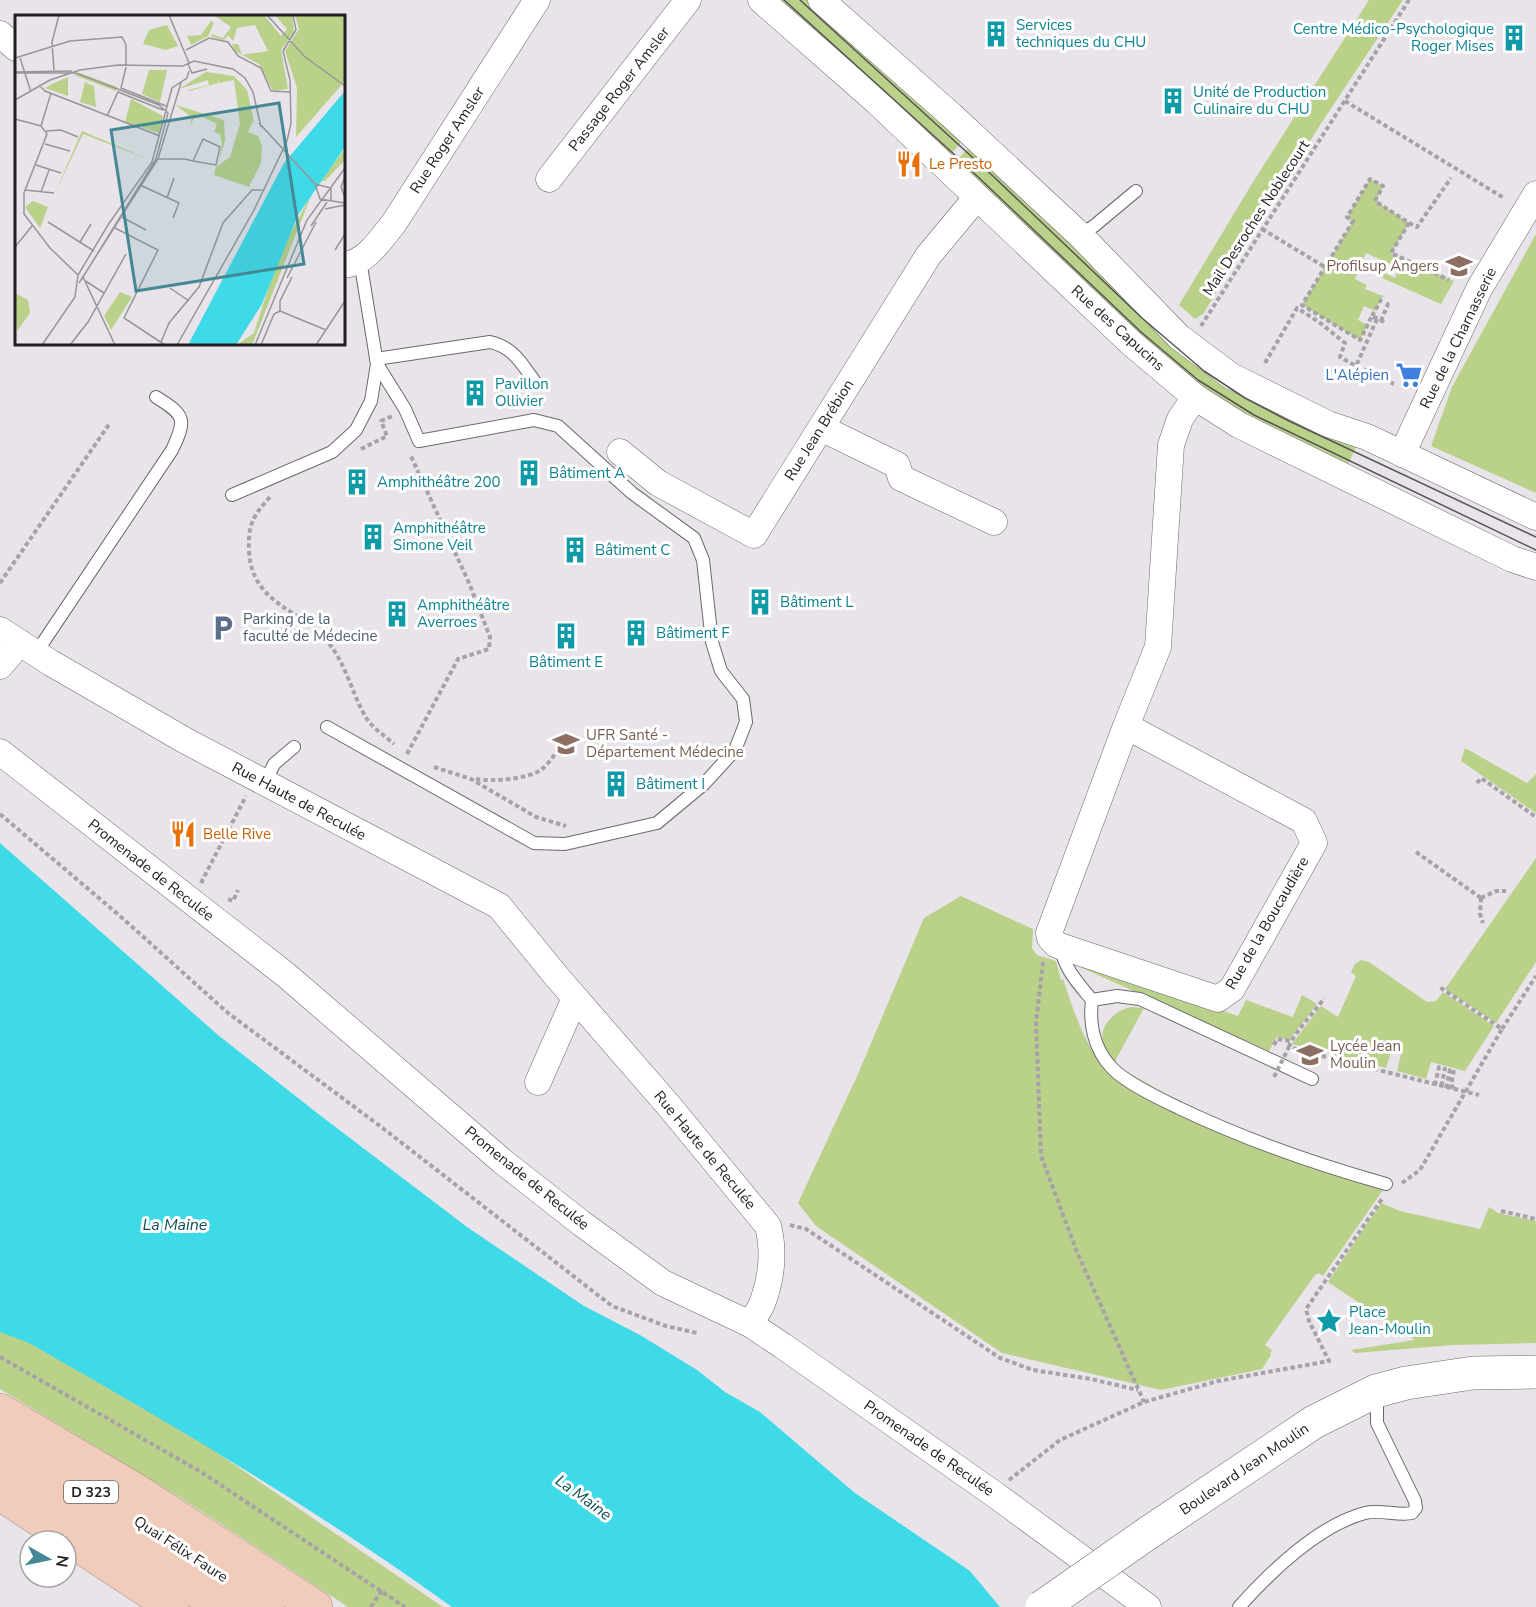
<svg xmlns="http://www.w3.org/2000/svg" width="1536" height="1607" viewBox="0 0 1536 1607" font-family="'Nunito Sans',sans-serif">
  <style>
    .green { fill: #bad189 }
    .water { fill: #3fdae8 }
    .lines { fill: none; stroke-linecap: round; stroke-linejoin: round }
    .lane-casing { stroke: #6c696d; stroke-width: 14 }
    .street-casing { stroke: #6c696d; stroke-width: 27 }
    .secondary-casing { stroke: #6c696d; stroke-width: 34 }
    .highway-casing { stroke: #a88f85; stroke-width: 34 }
    .path { stroke: #a6a2a7; stroke-width: 4; stroke-dasharray: 4.5 3; stroke-linecap: butt }
    .lane { stroke: #fff; stroke-width: 12 }
    .street { stroke: #fff; stroke-width: 26 }
    .secondary { stroke: #fff; stroke-width: 33 }
    .highway { stroke: #f2ccbb; stroke-width: 33 }
    .tram { stroke: #565356; stroke-width: 1.5 }
    .secondary-bridge-casing { stroke: #6c696d; stroke-width: 34; stroke-linecap: butt }
    .path-bridge { stroke: #a6a2a7; stroke-width: 4; stroke-dasharray: 4.5 3; stroke-linecap: butt }
    .secondary-bridge { stroke: #fff; stroke-width: 33 }
    .labels { text-anchor: middle; stroke-width: 6; stroke-linejoin: round; paint-order: stroke }
    .shield { fill: #fff; stroke: #636263; stroke-width: 1.5 }
    .shield-label { font-size: 14px; font-weight: bold; fill: #201e20 }
    .culture-label { font-size: 15px; fill: #0d838f; stroke: #fff; text-anchor: start }
    .street-label { font-size: 15px; fill: #201e20; stroke: #fff }
    .food-label { font-size: 15px; fill: #c56008; stroke: #fff; text-anchor: start }
    .education-label { font-size: 15px; fill: #785e54; stroke: #fff; text-anchor: start }
    .shop-label { font-size: 15px; fill: #366cbe; stroke: #fff; text-anchor: end }
    .service-label { font-size: 15px; fill: #4e5e75; stroke: #fff; text-anchor: start }
    .water-label { font-size: 16px; font-style: italic; fill: #084c52; stroke: #fff }
    .inset-road { fill: none; stroke: #989599; stroke-width: 1.5 }
    .view { fill: #448896; fill-opacity: 0.15; stroke: #448896; stroke-width: 3 }
    .inset-edge { fill: none; stroke: #201e20; stroke-width: 3 }
  </style>
  <rect width="100%" height="100%" fill="#e8e4e9"/>
  <g class="green">
    <polygon points="772,0 810,0 964,139 947,158"/>
    <polygon points="1369,0 1403,0 1320,125 1203,314 1195,319 1179,305 1253,182"/>
    <polygon points="971,145 1118,285 1357,445 1346,468 1267,431 1184,380 954,164"/>
    <polygon points="1370,179 1383,186 1376,201 1409,223 1391,254 1454,281 1441,304 1382,278 1385,273 1395,278 1399,268 1366,253 1355,279 1367,285 1365,289 1383,296 1375,311 1364,306 1358,320 1368,325 1360,340 1302,305 1353,221 1347,217"/>
    <polygon points="1536,234 1536,493 1431,446 1452,387"/>
    <polygon points="1465,748 1527,783 1536,774 1536,813 1461,761"/>
    <polygon points="1536,858 1536,962 1496,1023 1445,989"/>
    <path d="M961,896L1033,929L1032,948L1037,955L1056,961L1061,980L1063,979C1075,1014 1085,1050 1113,1076L1118,1067L1193,1109L1259,1139L1390,1180L1323,1276L1319,1273L1315,1275L1265,1345L1272,1350L1270,1354L1271,1355L1262,1369L1161,1390L1002,1353L816,1226L798,1203L858,1074L924,918Z"/>
    <polygon points="1361,960 1369,962 1427,1002 1436,1001 1443,992 1494,1026 1465,1071 1431,1062 1426,1079 1397,1071 1401,1054 1391,1052 1386,1068 1292,1044 1321,1006 1338,1017 1356,976 1351,972 1355,964"/>
    <polygon points="1073,964 1086,964 1238,1016 1246,1000 1293,1017 1302,995 1317,1004 1289,1040 1277,1037 1269,1051"/>
    <path d="M1132,1007L1144,1008L1114,1063C1110,1058 1105,1052 1103,1046C1098,1026 1114,1010 1132,1007Z"/>
    <polygon points="1381,1203 1400,1211 1480,1229 1489,1207 1498,1213 1536,1221 1536,1343 1454,1345 1355,1353 1351,1350 1415,1340 1328,1282"/>
    <polygon points="0,1325 118,1385 443,1607 348,1607 181,1498 0,1389"/>
  </g>
  <path class="water" d="M0,843L218,1035L317,1113L467,1227L584,1306L640,1335L697,1370L725,1392L760,1412L855,1493L970,1571L1000,1607H452C317,1510 174,1425 29,1343L0,1332Z"/>
  <g class="lines">
    <g class="lane-casing">
      <g id="lane">
        <polyline points="1080,235 1094,226 1136,191"/>
        <path d="M376,359L490,342C513,347 522,364 535,382"/>
        <polyline points="232,495 332,452 356,430 371,401 377,364 360,260"/>
        <path d="M36,653L172,450C187,419 185,415 156,397"/>
        <polyline points="327,727 534,843 565,844 657,823 704,784 735,750 746,722 743,699 721,671 712,642 703,560 694,538 632,493 558,426 534,420 419,441 405,409 377,364"/>
        <polyline points="265,783 274,764 294,747"/>
        <path d="M1061,947C1064,969 1078,983 1092,1000C1089,1024 1094,1049 1112,1068C1126,1083 1160,1099 1179,1108C1246,1140 1315,1164 1386,1184"/>
        <polyline points="1092,1000 1117,996 1140,999 1312,1079"/>
        <path d="M1239,1607C1270,1572 1319,1525 1365,1513C1380,1509 1397,1516 1412,1513L1416,1508L1415,1501L1377,1423V1402"/>
      </g>
    </g>
    <g class="street-casing">
      <g id="street">
        <polyline points="761,0 876,101 1131,343 1195,397 1239,425 1512,559 1536,567"/>
        <polyline points="821,0 951,115 1080,235 1179,337 1231,376 1328,424 1367,437 1536,517"/>
        <polyline points="0,34 16,48"/>
        <polyline points="549,179 688,0"/>
        <path d="M344,265C366,263 381,239 394,223L537,0"/>
        <polyline points="821,428 897,465 901,478 994,522"/>
        <polyline points="620,452 658,483 754,535 928,256 977,197"/>
        <polyline points="1402,454 1479,289 1536,194"/>
        <path d="M0,630L51,663L186,741L499,906L557,977L669,1106L768,1226C774,1249 772,1276 764,1298C762,1307 755,1316 750,1324"/>
        <polyline points="0,666 20,643"/>
        <polyline points="1126,726 1304,821 1314,843 1232,989 1218,999 1057,945 1050,938 1049,933 1126,726 1158,647 1171,445 1180,419 1195,397"/>
        <polyline points="0,752 286,975 502,1161 581,1223 663,1283 750,1324 783,1346 994,1494 1148,1607"/>
        <polyline points="538,1082 575,998"/>
      </g>
    </g>
    <g class="secondary-casing">
      <polyline id="secondary" points="1148,1533 1314,1422 1376,1391 1406,1383 1473,1373 1536,1372"/>
    </g>
    <g class="highway-casing">
      <g id="highway">
        <polyline points="0,1410 139,1492 316,1607"/>
        <polyline points="0,1437 135,1519 268,1607"/>
        <polyline points="0,1466 222,1607"/>
        <polyline points="0,1494 172,1607"/>
      </g>
    </g>
    <g class="path">
      <polyline points="1345,101 1504,198"/>
      <polyline points="1409,223 1417,227 1451,178"/>
      <polyline points="1262,229 1325,267"/>
      <polyline points="1372,316 1383,296"/>
      <polyline points="1377,319 1356,366 1394,384"/>
      <polyline points="1381,321 1388,304 1391,305"/>
      <polyline points="1384,322 1372,316 1360,340 1302,305 1353,221 1347,217 1370,179 1383,186 1375,201 1409,223 1391,253 1449,280"/>
      <polyline points="1201,326 1409,0"/>
      <polyline points="1265,363 1297,308 1319,322 1345,343 1340,357 1356,366"/>
      <polyline points="361,449 387,436 381,421 393,416"/>
      <path d="M270,497C253,516 248,524 249,550C251,606 303,608 331,646C347,668 352,693 365,716C371,727 385,736 394,744"/>
      <polyline points="0,583 110,423"/>
      <polyline points="407,754 458,659 489,649 490,637 469,583 410,454"/>
      <polyline points="434,767 471,779 536,817 566,826"/>
      <path d="M476,779C491,782 530,779 542,769C551,762 559,747 566,738"/>
      <polyline points="1477,783 1481,778 1536,817"/>
      <polyline points="0,814 120,916 228,1013 380,1126 612,1306 666,1326 697,1333"/>
      <polyline points="1416,852 1481,898"/>
      <polyline points="201,883 246,796"/>
      <polyline points="1481,898 1496,891 1506,891"/>
      <polyline points="1481,898 1480,914 1483,923"/>
      <polyline points="228,899 233,901 238,890"/>
      <polyline points="1043,962 1036,1023 1041,1156 1077,1252 1144,1402"/>
      <polyline points="1502,1029 1536,976"/>
      <polyline points="1274,1045 1277,1039 1290,1041"/>
      <path d="M1289,1047C1291,1036 1316,1011 1324,998"/>
      <polyline points="1330,1058 1479,1095"/>
      <polyline points="1435,1085 1439,1067 1445,1069 1441,1087"/>
      <polyline points="1446,1088 1450,1070 1454,1070 1451,1085 1455,1090"/>
      <polyline points="1402,1183 1420,1170 1502,1029 1438,986"/>
      <polyline points="1501,1211 1536,1219"/>
      <polyline points="790,1225 806,1229 1000,1358 1033,1370 1091,1379 1138,1390"/>
      <polyline points="0,1357 201,1472 405,1607"/>
      <polyline points="1009,1480 1060,1440 1144,1402 1218,1381 1329,1361 1309,1321 1306,1309 1382,1199"/>
      <polyline points="371,1607 382,1590"/>
    </g>
    <use href="#lane" class="lane"/>
    <use href="#street" class="street"/>
    <use href="#secondary" class="secondary"/>
    <use href="#highway" class="highway"/>
    <g class="tram">
      <polyline points="784,0 956,156 1141,332 1198,380 1254,415 1536,550"/>
      <polyline points="800,0 994,177 1142,318 1204,371 1245,398 1289,421 1536,537"/>
    </g>
    <g class="secondary-bridge-casing">
      <polyline id="secondary-bridge" points="1042,1607 1148,1533"/>
    </g>
    <polyline class="path-bridge" points="1274,1077 1289,1047 1330,1058"/>
    <use href="#secondary-bridge" class="secondary-bridge"/>
  </g>
  <defs>
    <g id="building-bare" transform="scale(2.07)"><path d="M-4-6H4V6H1V3H-1V6H-4ZM-2.5-4.3h1.7v1.8h-1.7ZM.8-4.3h1.7v1.8H.8ZM-2.5-1h1.7V.8h-1.7ZM.8-1h1.7V.8H.8Z" fill="#0f9aa8" stroke="#fff" stroke-width="2.5" paint-order="stroke"/></g>
    <g id="restaurant-bare" transform="scale(2.07)"><path d="M-5-6h1v4h1v-4h1v4h1v-4h1v5L-1.5 .5V6h-2V.5L-5-1ZM5-6V6H3V1.5H1.5Q1.5-4 5-6Z" fill="#e8710a" stroke="#fff" stroke-width="2.5" paint-order="stroke"/></g>
    <g id="university-bare" transform="scale(2.07)"><path d="M0-5L7-2L0 1L-7-2ZM-4 1L0 2.5L4 1V4Q0 6-4 4Z" fill="#8d6e63" stroke="#fff" stroke-width="2.5" paint-order="stroke"/></g>
    <g id="supermarket-bare" transform="scale(2.07)"><path d="M-6-5.5h2.5l.6 2H6L4.5 2H-2.5L-4.4-4H-6ZM-1.5 3.2a1.3 1.3 0 1 0 .1 0ZM3 3.2a1.3 1.3 0 1 0 .1 0Z" fill="#3f7fe0" stroke="#fff" stroke-width="2.5" paint-order="stroke"/></g>
    <g id="parking-bare" transform="scale(2.07)"><path d="M-3.5-5.5H1a3.5 3.5 0 0 1 0 7H-1V5.5H-3.5ZM-1-3.4V-.6H.8a1.4 1.4 0 0 0 0-2.8Z" fill="#5c6f8a" stroke="#fff" stroke-width="2.5" paint-order="stroke"/></g>
    <g id="school-bare" transform="scale(2.07)"><path d="M0-5L7-2L0 1L-7-2ZM-4 1L0 2.5L4 1V4Q0 6-4 4Z" fill="#8d6e63" stroke="#fff" stroke-width="2.5" paint-order="stroke"/></g>
    <g id="sight-bare" transform="scale(2.07)"><path d="M0-6L1.8-2.2L6-1.7L2.9 1.2L3.7 5.4L0 3.3L-3.7 5.4L-2.9 1.2L-6-1.7L-1.8-2.2Z" fill="#0f9aa8" stroke="#fff" stroke-width="2.5" paint-order="stroke"/></g>
  </defs>
  <g fill-rule="evenodd">
    <use href="#building-bare" x="996" y="34"/>
    <use href="#building-bare" x="1514" y="38"/>
    <use href="#building-bare" x="1173" y="101"/>
    <use href="#restaurant-bare" x="909" y="164"/>
    <use href="#university-bare" x="1459" y="266"/>
    <use href="#supermarket-bare" x="1409" y="375"/>
    <use href="#building-bare" x="475" y="393"/>
    <use href="#building-bare" x="529" y="473"/>
    <use href="#building-bare" x="357" y="482"/>
    <use href="#building-bare" x="373" y="537"/>
    <use href="#building-bare" x="575" y="550"/>
    <use href="#building-bare" x="760" y="602"/>
    <use href="#building-bare" x="397" y="614"/>
    <use href="#parking-bare" x="223" y="628"/>
    <use href="#building-bare" x="636" y="633"/>
    <use href="#building-bare" x="566" y="636"/>
    <use href="#university-bare" x="566" y="744"/>
    <use href="#building-bare" x="616" y="784"/>
    <use href="#restaurant-bare" x="183" y="834"/>
    <use href="#school-bare" x="1310" y="1055"/>
    <use href="#sight-bare" x="1329" y="1321"/>
  </g>
  <g class="labels">
    <rect class="shield" x="64" y="1481" width="54" height="22" rx="4.5"/>
    <g class="shield-label">
      <text x="91" y="1497">D 323</text>
    </g>
    <g class="culture-label">
      <text x="1016" y="30">Services<tspan x="1016" dy="17">techniques du CHU</tspan></text>
      <text x="1494" y="34" text-anchor="end">Centre Médico-Psychologique<tspan x="1494" dy="17">Roger Mises</tspan></text>
      <text x="1193" y="97">Unité de Production<tspan x="1193" dy="17">Culinaire du CHU</tspan></text>
      <text x="495" y="389">Pavillon<tspan x="495" dy="17">Ollivier</tspan></text>
      <text x="549" y="478">Bâtiment A</text>
      <text x="377" y="487">Amphithéâtre 200</text>
      <text x="393" y="533">Amphithéâtre<tspan x="393" dy="17">Simone Veil</tspan></text>
      <text x="595" y="555">Bâtiment C</text>
      <text x="780" y="607">Bâtiment L</text>
      <text x="417" y="610">Amphithéâtre<tspan x="417" dy="17">Averroes</tspan></text>
      <text x="656" y="638">Bâtiment F</text>
      <text x="566" y="667" text-anchor="middle">Bâtiment E</text>
      <text x="636" y="789">Bâtiment I</text>
      <text x="1349" y="1317">Place<tspan x="1349" dy="17">Jean-Moulin</tspan></text>
    </g>
    <g class="street-label">
      <text transform="translate(619 89) rotate(-52)" y="5">Passage Roger Amsler</text>
      <text transform="translate(447 140) rotate(-57)" y="5">Rue Roger Amsler</text>
      <text transform="translate(1256 218) rotate(-57)" y="5">Mail Desroches Noblecourt</text>
      <text transform="translate(1118 328) rotate(42)" y="5">Rue des Capucins</text>
      <text transform="translate(1458 338) rotate(-64)" y="5">Rue de la Charnasserie</text>
      <text transform="translate(819 430) rotate(-58)" y="5">Rue Jean Brébion</text>
      <text transform="translate(299 801) rotate(28)" y="5">Rue Haute de Reculée</text>
      <text transform="translate(151 870) rotate(38)" y="5">Promenade de Reculée</text>
      <text transform="translate(1267 923) rotate(-60)" y="5">Rue de la Boucaudière</text>
      <text transform="translate(705 1150) rotate(50)" y="5">Rue Haute de Reculée</text>
      <text transform="translate(527 1178) rotate(39)" y="5">Promenade de Reculée</text>
      <text transform="translate(929 1448) rotate(35)" y="5">Promenade de Reculée</text>
      <text transform="translate(1244 1469) rotate(-34)" y="5">Boulevard Jean Moulin</text>
      <text transform="translate(181 1549) rotate(33)" y="5">Quai Félix Faure</text>
    </g>
    <g class="food-label">
      <text x="929" y="169">Le Presto</text>
      <text x="203" y="839">Belle Rive</text>
    </g>
    <g class="education-label">
      <text x="1439" y="271" text-anchor="end">Profilsup Angers</text>
      <text x="586" y="740">UFR Santé -<tspan x="586" dy="17">Département Médecine</tspan></text>
      <text x="1330" y="1051">Lycée Jean<tspan x="1330" dy="17">Moulin</tspan></text>
    </g>
    <g class="shop-label">
      <text x="1389" y="380">L'Alépien</text>
    </g>
    <g class="service-label">
      <text x="243" y="624">Parking de la<tspan x="243" dy="17">faculté de Médecine</tspan></text>
    </g>
    <g class="water-label">
      <text x="175" y="1230">La Maine</text>
      <text transform="translate(584 1497) rotate(36)" y="6">La Maine</text>
    </g>
  </g>
  <g transform="translate(15 15)">
    <rect width="330" height="330" fill="#e8e4e9"/>
    <path d="M199,0H249L266,21L272,14L260,0H277L279,18L266,35L273,74L258,76L244,49L220,36L217,29H223L227,40L253,36L240,10L222,13L218,26L213,20L209,25L197,22L196,19L208,23L216,12ZM280,0H330V66L281,122L282,73L270,36L284,14ZM196,6L199,8L193,21L176,30L172,21L186,20ZM152,10L163,31L151,35L128,29L134,15ZM134,55H152L145,87L127,79ZM191,57L219,61L232,75L240,111L238,106L233,117L243,121L247,131L246,148L234,172L199,160L201,152L215,142L225,109L219,65L204,68L203,63V68L174,76L173,75L194,70L193,65L164,74ZM65,58L102,72L101,76L59,60ZM53,62V81L30,73L39,68ZM70,67L79,71L81,92L65,87ZM116,84L148,101L144,118L110,107ZM161,90L209,105L210,125L204,148L207,129L205,119L199,117L202,109L182,99L175,110L177,103ZM67,116L100,130L135,145L68,119L39,180ZM330,134V145L310,166H305ZM298,176L237,330H222L239,318L264,240ZM18,186L33,192L25,213L10,192ZM105,277L117,282L96,315L89,301ZM0,278L13,285L15,298L2,316Z" fill="#bad189"/>
    <path d="M330,76V132L283,200L247,289L221,330H173L269,148Z" fill="#3fdae8"/>
    <path class="inset-road" d="M154,0L174,48M252,0L289,41L330,71M171,35L194,23L213,27L223,41L246,53L256,76L275,77M0,43L55,26L107,22L111,30V50M5,43L16,77M173,49L177,58L192,54M111,52L106,73L151,91M39,55L37,27L44,0M0,57L57,56M0,58H61L144,90L153,98L141,144L68,262L100,330M24,70L30,76L145,121M0,85L35,65L65,55L103,50L168,51L179,46L218,54L230,63L238,77L246,112M92,101L103,77L148,95M0,104L26,111L32,119L9,178V199L35,233L63,260M244,108L300,169L305,184L330,188M26,111L36,78M31,116L46,115L63,122M30,129L55,136M143,144H170L178,146L201,150L205,132L188,124L178,146M21,150L46,158M330,162L326,172L330,183M300,169L316,173V185M125,170L164,188L158,203M10,175L39,178M26,177L34,155M152,183L159,163M310,194L330,190M105,201L131,215M33,207L79,236M296,211L312,187M100,213L143,235L109,303L150,330M65,227L76,209M0,232L17,211M320,235L330,219M272,263L301,207M69,265L89,278M64,268L143,144L166,68M155,273L174,286M265,296L311,315M265,296V286L277,262M146,327L154,308L184,272L208,208L237,175H247M27,330L60,282L63,260L93,210L137,147L157,73L172,63L174,56M55,330L73,307L111,239M162,330L239,195L272,126L276,108L275,65L268,36L281,15L278,0M240,330L292,205L330,153M246,330L259,299L265,296M301,330L330,286"/>
    <path class="view" d="M264,88L289,249L121,276L96,115Z"/>
    <rect width="330" height="330" class="inset-edge"/>
  </g>
  <g transform="translate(48 1559) rotate(99)"><circle r="28" fill="#ffffff" stroke="#a6a5a6" stroke-width="1.5"/>
  <path d="M0-4.5L10 22L0 15L-10 22Z" fill="#448896"/>
  <text y="-9" font-size="16" font-weight="bold" text-anchor="middle" fill="#201e20">N</text>
  </g>
</svg>
